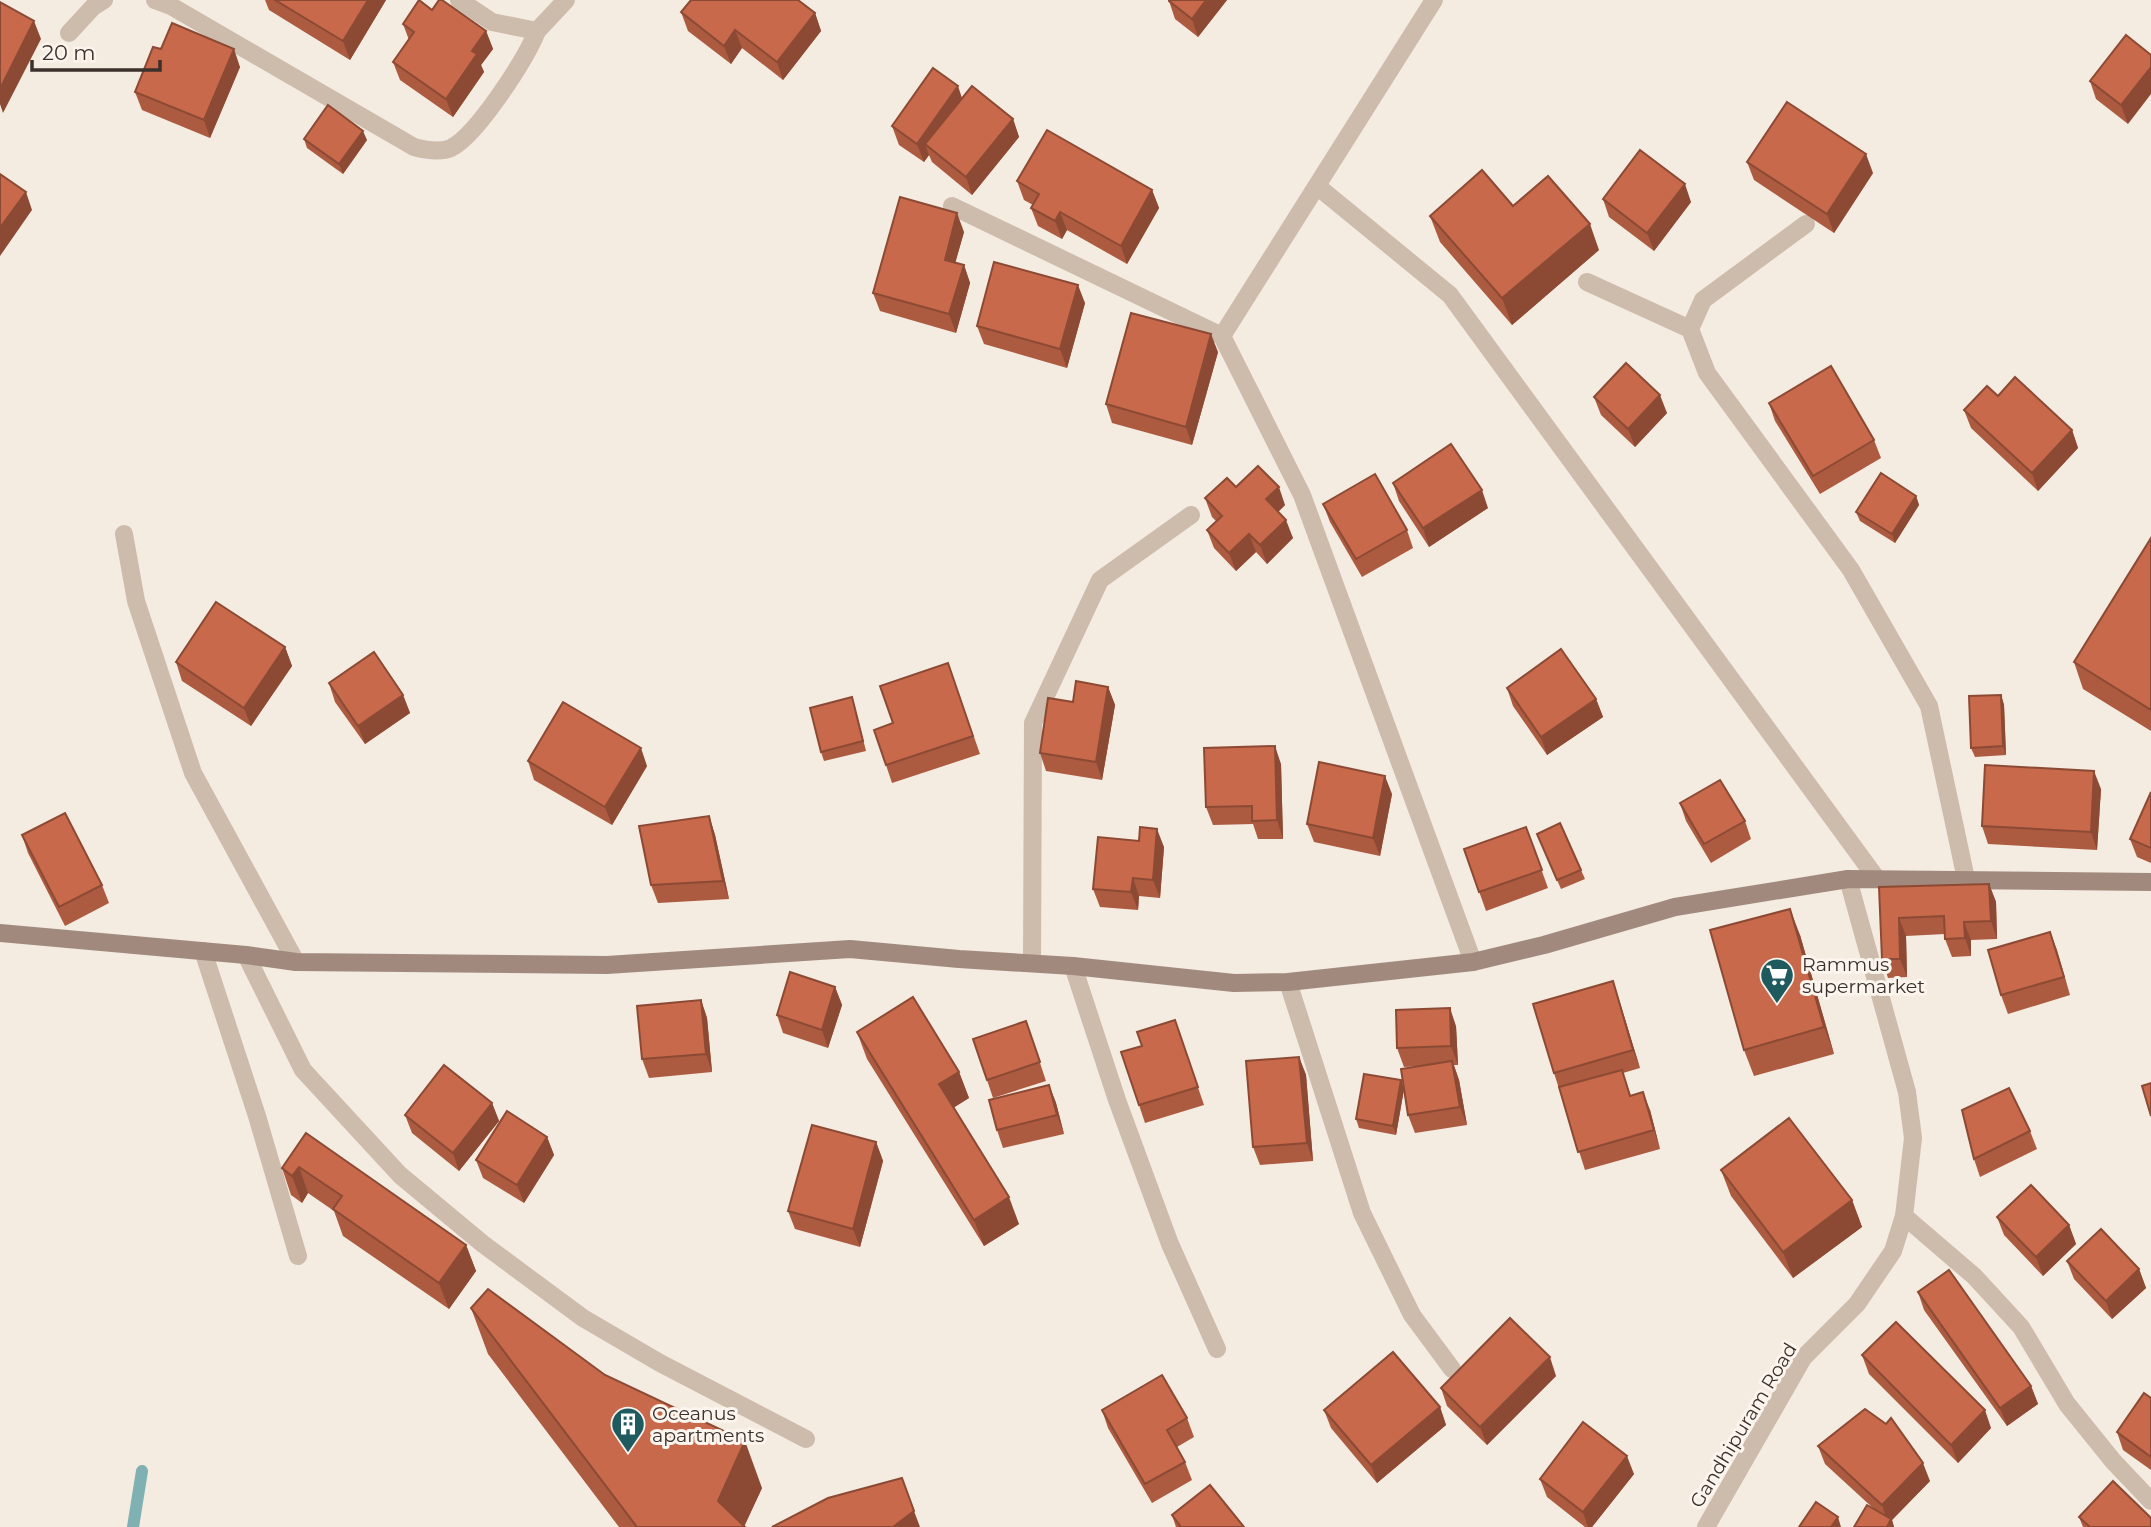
<svg xmlns="http://www.w3.org/2000/svg" width="2151" height="1527" viewBox="0 0 2151 1527" font-family="Montserrat,sans-serif">
  <style>
    .lines { fill: none; stroke-linecap: round; stroke-linejoin: round }
    .stream { stroke: #7fb0b2; stroke-width: 12 }
    .service { stroke: #cdbbac; stroke-width: 18 }
    .minor { stroke: #cdbbac; stroke-width: 18 }
    .secondary { stroke: #a18a7d; stroke-width: 18 }
    .wall { fill: #ac5a40 }
    .shaded-wall { fill: #8c4a34 }
    .building { fill: #c8694b; stroke: #8c4a34; stroke-width: 2 }
    .labels { text-anchor: middle; stroke-width: 6; stroke-linejoin: round; paint-order: stroke }
    .poi-label { font-size: 19px; fill: #3b302b; stroke: #fbf5ee; text-anchor: start }
    .street-label { font-size: 19px; fill: #3b302b; stroke: #fbf5ee }
  </style>
  <rect width="100%" height="100%" fill="#f4ebe1"/>
  <g class="lines">
    <polyline class="stream" points="133,1527 142,1471"/>
    <polyline class="service" points="246,955 303,1070 400,1175 483,1244 583,1318 660,1363 806,1439"/>
    <g class="minor">
      <path d="M155,0L171,6L414,147C425,150 439,153 451,148C477,135 526,59 537,31L492,22L459,0"/>
      <polyline points="537,31 566,0"/>
      <polyline points="69,33 93,7 104,0"/>
      <polyline points="1317,186 1450,295 1877,879"/>
      <polyline points="952,206 1222,336 1302,495 1473,962"/>
      <polyline points="1806,224 1703,300 1690,329 1707,373 1851,570 1929,706 1966,879"/>
      <polyline points="1587,282 1690,329"/>
      <polyline points="1222,336 1434,0"/>
      <polyline points="124,534 136,601 193,773 296,962"/>
      <polyline points="203,951 257,1116 298,1256"/>
      <polyline points="1032,963 1033,723 1100,580 1191,515"/>
      <polyline points="1073,966 1117,1100 1170,1244 1217,1349"/>
      <polyline points="1288,982 1362,1213 1412,1315 1452,1369"/>
      <polyline points="1904,1216 1974,1276 2021,1327 2067,1404 2113,1461 2151,1501"/>
      <polyline points="1706,1527 1803,1358 1857,1304 1893,1251 1904,1216 1913,1138 1907,1092 1848,879"/>
    </g>
    <polyline class="secondary" points="0,933 246,955 296,962 607,965 850,949 959,959 1073,966 1234,983 1288,982 1473,962 1544,945 1675,907 1848,879 2151,882"/>
  </g>
  <g class="wall">
    <polygon points="265,0 386,0 350,60 269,10"/>
    <polygon points="1169,0 1227,0 1198,37 1175,19 1169,1"/>
    <polygon points="432,10 486,31 493,49 481,65 484,72 453,117 400,80 393,62 409,40 403,24"/>
    <polygon points="681,12 815,13 821,31 783,80 742,48 731,64 688,31"/>
    <polygon points="2126,35 2128,124 2096,99 2090,81"/>
    <polygon points="161,49 240,67 210,138 142,110 135,92"/>
    <polygon points="962,98 1013,119 1019,137 972,195 932,162 929,155 924,162 899,145 892,126"/>
    <polygon points="304,139 367,140 343,174 307,148"/>
    <polygon points="1747,162 1873,173 1834,233 1754,180"/>
    <polygon points="1017,181 1152,190 1159,208 1127,264 1067,230 1062,239 1038,226 1031,208 1033,205 1024,200"/>
    <polygon points="1603,199 1691,202 1654,251 1609,217"/>
    <polygon points="1513,206 1599,250 1512,325 1440,242 1430,216"/>
    <polygon points="964,232 955,263 964,265 970,283 956,333 880,311 873,293"/>
    <polygon points="1085,303 1067,368 984,344 977,326"/>
    <polygon points="1218,352 1192,445 1112,423 1106,404"/>
    <polygon points="1998,396 2072,430 2078,448 2038,491 1971,428 1964,410"/>
    <polygon points="1594,397 1667,413 1635,447 1601,415"/>
    <polygon points="1769,403 1874,440 1881,458 1820,494 1775,421"/>
    <polygon points="1393,483 1488,508 1429,547 1399,501"/>
    <polygon points="1236,487 1285,505 1278,512 1293,538 1267,564 1256,552 1236,571 1214,548 1207,530 1216,521 1212,517 1205,498"/>
    <polygon points="1916,496 1919,505 1895,543 1860,521 1856,512"/>
    <polygon points="1323,504 1407,530 1413,548 1362,577 1330,522"/>
    <polygon points="2151,538 2151,731 2083,689 2074,662"/>
    <polygon points="285,647 292,666 251,726 182,681 176,662"/>
    <polygon points="948,663 980,754 892,783 886,765 893,723"/>
    <polygon points="329,683 403,695 410,713 365,744 335,702"/>
    <polygon points="1108,687 1115,705 1102,780 1046,771 1040,753 1073,702"/>
    <polygon points="1507,688 1596,699 1603,717 1547,755 1513,706"/>
    <polygon points="2001,695 2004,705 2006,755 1975,757 1971,748"/>
    <polygon points="855,707 866,751 824,761 821,752"/>
    <polygon points="528,761 647,766 612,825 534,780"/>
    <polygon points="1281,764 1283,839 1258,839 1253,824 1213,825 1206,807"/>
    <polygon points="2101,789 2097,850 1988,844 1982,826"/>
    <polygon points="2151,792 2151,863 2137,857 2130,839"/>
    <polygon points="1392,794 1380,856 1314,842 1307,824"/>
    <polygon points="1680,803 1745,821 1751,839 1711,863 1686,821"/>
    <polygon points="709,816 715,835 729,899 658,903 651,885"/>
    <polygon points="1526,827 1548,888 1486,911 1464,849"/>
    <polygon points="1537,834 1581,870 1585,879 1561,889"/>
    <polygon points="22,835 102,885 109,903 65,926 28,853"/>
    <polygon points="1139,841 1164,847 1160,898 1139,896 1138,910 1100,907 1093,889"/>
    <polygon points="1989,884 1996,902 1997,939 1971,940 1971,956 1952,957 1945,939 1945,934 1906,936 1907,977 1888,978 1882,959 1879,887"/>
    <polygon points="2050,932 2070,995 2008,1014 2001,995"/>
    <polygon points="1800,935 1834,1054 1754,1076 1744,1050"/>
    <polygon points="835,987 842,1005 828,1048 783,1033 777,1015"/>
    <polygon points="701,1000 707,1018 712,1072 649,1078 642,1059"/>
    <polygon points="1619,1000 1640,1068 1623,1073 1631,1096 1650,1110 1660,1149 1585,1170 1554,1073"/>
    <polygon points="1175,1020 1204,1105 1145,1123 1139,1105 1142,1046"/>
    <polygon points="1026,1021 1046,1081 993,1098 987,1080"/>
    <polygon points="1456,1026 1458,1065 1454,1065 1459,1080 1467,1125 1415,1133 1408,1115 1422,1066 1404,1067 1397,1048"/>
    <polygon points="857,1032 959,1072 969,1098 953,1108 1019,1224 984,1246 867,1059"/>
    <polygon points="1299,1057 1306,1075 1313,1161 1260,1165 1253,1147"/>
    <polygon points="1401,1080 1404,1089 1396,1135 1359,1128 1356,1119"/>
    <polygon points="1049,1085 1056,1103 1064,1134 1003,1148 997,1130"/>
    <polygon points="492,1103 499,1121 459,1171 412,1133 405,1115"/>
    <polygon points="2030,1131 2037,1149 1980,1177 1974,1159"/>
    <polygon points="306,1133 466,1245 476,1271 449,1309 343,1236 334,1211 308,1193 302,1203 291,1195 282,1168"/>
    <polygon points="547,1137 554,1155 524,1203 483,1178 476,1160"/>
    <polygon points="876,1142 883,1161 860,1247 795,1229 788,1211"/>
    <polygon points="1721,1170 1852,1200 1862,1227 1793,1278 1731,1196"/>
    <polygon points="1997,1217 2069,1225 2076,1244 2043,1276 2004,1235"/>
    <polygon points="2067,1261 2139,1269 2146,1288 2112,1319 2074,1279"/>
    <polygon points="1918,1292 2031,1386 2038,1404 2007,1426 1924,1310"/>
    <polygon points="471,1308 605,1375 762,1488 744,1526 745,1527 619,1527 488,1354"/>
    <polygon points="1862,1355 1991,1428 1958,1463 1869,1374"/>
    <polygon points="1556,1376 1487,1445 1447,1406 1441,1388"/>
    <polygon points="2151,1398 2151,1470 2123,1450 2117,1432"/>
    <polygon points="1440,1407 1446,1425 1377,1483 1331,1428 1324,1410"/>
    <polygon points="1102,1410 1187,1418 1194,1437 1177,1447 1185,1462 1192,1480 1152,1503 1108,1428"/>
    <polygon points="1818,1446 1930,1481 1892,1520 1894,1527 1854,1527 1873,1508 1825,1464"/>
    <polygon points="1634,1474 1592,1527 1585,1527 1547,1497 1540,1479"/>
    <polygon points="1172,1515 1244,1527 1176,1527"/>
    <polygon points="2079,1517 2151,1527 2083,1527"/>
  </g>
  <g class="shaded-wall">
    <polygon points="368,0 386,0 350,60 343,41"/>
    <polygon points="1206,0 1227,0 1198,37 1192,19"/>
    <polygon points="815,13 821,31 783,80 777,62"/>
    <polygon points="34,21 41,39 3,113 0,104 0,89"/>
    <polygon points="735,30 742,48 731,64 724,46"/>
    <polygon points="486,31 493,49 481,65 484,72 453,117 446,99 472,51"/>
    <polygon points="234,49 240,67 210,138 204,120"/>
    <polygon points="2151,67 2151,94 2128,124 2121,105"/>
    <polygon points="958,86 964,104 925,144 929,155 924,162 917,144"/>
    <polygon points="1013,119 1019,137 972,195 966,177"/>
    <polygon points="363,131 367,140 343,174 339,164"/>
    <polygon points="1866,154 1873,173 1834,233 1827,214"/>
    <polygon points="1685,184 1691,202 1654,251 1647,233"/>
    <polygon points="1152,190 1159,208 1127,264 1121,246"/>
    <polygon points="26,192 32,210 0,256 0,228"/>
    <polygon points="1060,212 1067,230 1062,239 1055,221"/>
    <polygon points="957,213 964,232 951,278 945,260"/>
    <polygon points="1590,224 1599,250 1512,325 1502,298"/>
    <polygon points="964,265 970,283 956,333 949,314"/>
    <polygon points="1078,285 1085,303 1067,368 1060,349"/>
    <polygon points="1211,334 1218,352 1192,445 1186,427"/>
    <polygon points="1660,395 1667,413 1635,447 1628,429"/>
    <polygon points="2072,430 2078,448 2038,491 2032,473"/>
    <polygon points="1279,487 1285,505 1273,517 1266,499"/>
    <polygon points="1482,490 1488,508 1429,547 1423,528"/>
    <polygon points="1916,496 1919,505 1895,543 1892,534"/>
    <polygon points="1286,520 1293,538 1267,564 1260,545"/>
    <polygon points="1249,534 1256,552 1236,571 1229,553"/>
    <polygon points="285,647 292,666 251,726 244,708"/>
    <polygon points="1108,687 1115,705 1102,780 1096,762"/>
    <polygon points="403,695 410,713 365,744 358,726"/>
    <polygon points="2001,695 2004,705 2006,755 2003,746"/>
    <polygon points="1596,699 1603,717 1547,755 1541,737"/>
    <polygon points="1275,746 1281,764 1283,839 1277,820"/>
    <polygon points="641,748 647,766 612,825 605,807"/>
    <polygon points="2094,771 2101,789 2097,850 2091,832"/>
    <polygon points="1385,776 1392,794 1380,856 1373,838"/>
    <polygon points="709,816 715,835 729,899 723,881"/>
    <polygon points="1157,829 1164,847 1160,898 1153,880"/>
    <polygon points="1133,878 1139,896 1138,910 1131,892"/>
    <polygon points="1989,884 1996,902 1997,939 1991,921"/>
    <polygon points="1790,909 1800,935 1834,1054 1824,1027"/>
    <polygon points="1899,918 1906,936 1907,977 1900,959"/>
    <polygon points="1964,922 1971,940 1971,956 1965,938"/>
    <polygon points="2050,932 2057,950 2070,995 2064,977"/>
    <polygon points="1613,981 1619,1000 1640,1068 1633,1050"/>
    <polygon points="835,987 842,1005 828,1048 822,1030"/>
    <polygon points="701,1000 707,1018 712,1072 706,1054"/>
    <polygon points="1450,1008 1456,1026 1458,1065 1451,1046"/>
    <polygon points="1299,1057 1306,1075 1313,1161 1307,1143"/>
    <polygon points="1452,1061 1459,1080 1467,1125 1460,1107"/>
    <polygon points="959,1072 969,1098 948,1111 939,1084"/>
    <polygon points="1401,1080 1404,1089 1396,1135 1393,1126"/>
    <polygon points="1049,1085 1056,1103 1064,1134 1057,1115"/>
    <polygon points="1643,1092 1650,1110 1660,1149 1654,1130"/>
    <polygon points="492,1103 499,1121 459,1171 453,1153"/>
    <polygon points="547,1137 554,1155 524,1203 517,1185"/>
    <polygon points="876,1142 883,1161 860,1247 853,1229"/>
    <polygon points="299,1167 308,1193 302,1203 292,1176"/>
    <polygon points="1009,1197 1019,1224 984,1246 974,1220"/>
    <polygon points="1852,1200 1862,1227 1793,1278 1783,1252"/>
    <polygon points="2069,1225 2076,1244 2043,1276 2036,1257"/>
    <polygon points="466,1245 476,1271 449,1309 439,1283"/>
    <polygon points="2139,1269 2146,1288 2112,1319 2106,1301"/>
    <polygon points="1550,1357 1556,1376 1487,1445 1480,1427"/>
    <polygon points="2031,1386 2038,1404 2007,1426 2000,1408"/>
    <polygon points="1440,1407 1446,1425 1377,1483 1371,1465"/>
    <polygon points="1985,1410 1991,1428 1958,1463 1951,1445"/>
    <polygon points="745,1441 762,1488 744,1527 718,1501"/>
    <polygon points="1627,1456 1634,1474 1592,1527 1588,1527 1583,1512"/>
    <polygon points="1923,1463 1930,1481 1892,1520 1894,1527 1887,1527 1888,1523 1882,1505"/>
    <polygon points="914,1511 920,1527 893,1527"/>
    <polygon points="1838,1517 1841,1527 1831,1527"/>
  </g>
  <g class="building">
    <polygon points="275,0 368,0 343,41"/>
    <polygon points="419,0 432,10 439,0 442,0 486,31 472,51 477,54 446,99 393,62 414,32 403,24"/>
    <polygon points="691,0 798,0 815,13 777,62 735,30 724,46 681,12"/>
    <polygon points="1169,0 1206,0 1192,19 1169,1"/>
    <polygon points="0,2 34,21 0,89"/>
    <polygon points="172,23 234,49 204,120 135,92 153,47 161,49"/>
    <polygon points="2126,35 2151,55 2151,67 2121,105 2090,81"/>
    <polygon points="933,68 958,86 917,144 892,126"/>
    <polygon points="972,86 1013,119 966,177 925,144"/>
    <polygon points="1787,102 1866,154 1827,214 1747,162"/>
    <polygon points="328,105 363,131 339,164 304,139"/>
    <polygon points="1047,130 1152,190 1121,246 1060,212 1055,221 1031,208 1039,194 1017,181"/>
    <polygon points="1640,150 1685,184 1647,233 1603,199"/>
    <polygon points="1482,170 1513,206 1548,176 1590,224 1502,298 1430,216"/>
    <polygon points="0,174 26,192 0,228"/>
    <polygon points="900,197 957,213 945,260 964,265 949,314 873,293"/>
    <polygon points="994,262 1078,285 1060,349 977,326"/>
    <polygon points="1131,313 1211,334 1186,427 1106,404"/>
    <polygon points="1626,363 1660,395 1628,429 1594,397"/>
    <polygon points="1831,366 1874,440 1813,476 1769,403"/>
    <polygon points="2015,377 2072,430 2032,473 1964,410 1987,386 1998,396"/>
    <polygon points="1451,444 1482,490 1423,528 1393,483"/>
    <polygon points="1258,466 1279,487 1266,499 1286,520 1260,545 1249,534 1229,553 1207,530 1222,516 1205,498 1227,478 1236,487"/>
    <polygon points="1881,473 1916,496 1892,534 1856,512"/>
    <polygon points="1375,474 1407,530 1356,559 1323,504"/>
    <polygon points="2151,538 2151,710 2074,662"/>
    <polygon points="216,602 285,647 244,708 176,662"/>
    <polygon points="1561,649 1596,699 1541,737 1507,688"/>
    <polygon points="374,652 403,695 358,726 329,683"/>
    <polygon points="948,663 973,736 886,765 874,730 893,723 880,686"/>
    <polygon points="1076,681 1108,687 1096,762 1040,753 1048,698 1073,702"/>
    <polygon points="2001,695 2003,746 1971,748 1969,696"/>
    <polygon points="852,697 863,741 821,752 810,708"/>
    <polygon points="563,702 641,748 605,807 528,761"/>
    <polygon points="1275,746 1277,820 1252,821 1252,806 1206,807 1204,748"/>
    <polygon points="1319,762 1385,776 1373,838 1307,824"/>
    <polygon points="1985,765 2094,771 2091,832 1982,826"/>
    <polygon points="1720,780 1745,821 1704,844 1680,803"/>
    <polygon points="2151,792 2151,848 2130,839"/>
    <polygon points="65,813 102,885 59,907 22,835"/>
    <polygon points="709,816 723,881 651,885 639,826"/>
    <polygon points="1560,823 1581,870 1557,880 1537,834"/>
    <polygon points="1140,827 1157,829 1153,880 1133,878 1131,892 1093,889 1098,837 1139,841"/>
    <polygon points="1526,827 1542,870 1479,892 1464,849"/>
    <polygon points="1989,884 1991,921 1964,922 1965,938 1945,939 1944,916 1899,918 1900,959 1882,959 1879,887"/>
    <polygon points="1790,909 1824,1027 1744,1050 1710,930"/>
    <polygon points="2050,932 2064,977 2001,995 1988,950"/>
    <polygon points="790,972 835,987 822,1030 777,1015"/>
    <polygon points="1613,981 1633,1050 1554,1073 1533,1004"/>
    <polygon points="913,997 959,1072 939,1084 1009,1197 974,1220 857,1032"/>
    <polygon points="701,1000 706,1054 642,1059 637,1006"/>
    <polygon points="1450,1008 1451,1046 1397,1048 1396,1010"/>
    <polygon points="1175,1020 1198,1087 1139,1105 1121,1052 1142,1046 1137,1032"/>
    <polygon points="1026,1021 1040,1062 987,1080 973,1039"/>
    <polygon points="1299,1057 1307,1143 1253,1147 1246,1061"/>
    <polygon points="1452,1061 1460,1107 1408,1115 1401,1069"/>
    <polygon points="444,1065 492,1103 453,1153 405,1115"/>
    <polygon points="1622,1070 1630,1096 1643,1092 1654,1130 1578,1152 1559,1087"/>
    <polygon points="1364,1074 1401,1080 1393,1126 1356,1119"/>
    <polygon points="2151,1083 2151,1116 2142,1086"/>
    <polygon points="1049,1085 1057,1115 997,1130 989,1100"/>
    <polygon points="2009,1088 2030,1131 1974,1159 1962,1110"/>
    <polygon points="507,1111 547,1137 517,1185 476,1160"/>
    <polygon points="1789,1118 1852,1200 1783,1252 1721,1170"/>
    <polygon points="812,1125 876,1142 853,1229 788,1211"/>
    <polygon points="306,1133 466,1245 439,1283 333,1209 342,1196 299,1167 292,1176 282,1168"/>
    <polygon points="2031,1185 2069,1225 2036,1257 1997,1217"/>
    <polygon points="2101,1229 2139,1269 2106,1301 2067,1261"/>
    <polygon points="1949,1270 2031,1386 2000,1408 1918,1292"/>
    <polygon points="488,1289 605,1375 745,1441 718,1501 745,1527 637,1527 471,1308"/>
    <polygon points="1510,1318 1550,1357 1480,1427 1441,1388"/>
    <polygon points="1896,1322 1985,1410 1951,1445 1862,1355"/>
    <polygon points="1393,1352 1440,1407 1371,1465 1324,1410"/>
    <polygon points="1162,1375 1187,1418 1167,1430 1185,1462 1145,1484 1102,1410"/>
    <polygon points="2144,1393 2151,1398 2151,1457 2117,1432"/>
    <polygon points="1865,1409 1886,1424 1891,1418 1923,1463 1882,1505 1818,1446"/>
    <polygon points="1583,1422 1627,1456 1583,1512 1540,1479"/>
    <polygon points="902,1478 914,1511 893,1527 772,1527 828,1498"/>
    <polygon points="2113,1481 2151,1518 2151,1527 2090,1527 2079,1517"/>
    <polygon points="1210,1485 1244,1527 1181,1527 1172,1515"/>
    <polygon points="1816,1502 1838,1517 1831,1527 1799,1527"/>
    <polygon points="1867,1505 1891,1519 1887,1527 1854,1527"/>
  </g>
  <defs>
    <g id="supermarket-pin" transform="scale(1.75)"><path d="M0 17L-7.5 6A9.5 9.5 0 1 1 7.5 6Z" fill="#1f5a5e" stroke="#fbf5ee"/><path d="M-6-5.5h2.5l.6 2H6L4.5 2H-2.5L-4.4-4H-6ZM-1.5 3.2a1.3 1.3 0 1 0 .1 0ZM3 3.2a1.3 1.3 0 1 0 .1 0Z" fill="#fff"/></g>
    <g id="building-pin" transform="scale(1.75)"><path d="M0 17L-7.5 6A9.5 9.5 0 1 1 7.5 6Z" fill="#1f5a5e" stroke="#fbf5ee"/><path d="M-4-6H4V6H1V3H-1V6H-4ZM-2.5-4.3h1.7v1.8h-1.7ZM.8-4.3h1.7v1.8H.8ZM-2.5-1h1.7V.8h-1.7ZM.8-1h1.7V.8H.8Z" fill="#fff"/></g>
  </defs>
  <g fill-rule="evenodd">
    <use href="#supermarket-pin" x="1777" y="975"/>
    <use href="#building-pin" x="628" y="1424"/>
  </g>
  <g class="labels">
    <g class="poi-label">
      <text x="1802" y="971">Rammus<tspan x="1802" dy="22">supermarket</tspan></text>
      <text x="652" y="1420">Oceanus<tspan x="652" dy="22">apartments</tspan></text>
    </g>
    <g class="street-label">
      <text transform="translate(1743 1425) rotate(-59)" y="7">Gandhipuram Road</text>
    </g>
  </g>
  <path d="M32 60v10h128v-10" fill="none" stroke="#3b302b" stroke-width="3.5"/>
  <text x="42" y="60" font-size="21" fill="#3b302b" stroke="#fbf5ee" stroke-width="5" paint-order="stroke">20 m</text>
</svg>
